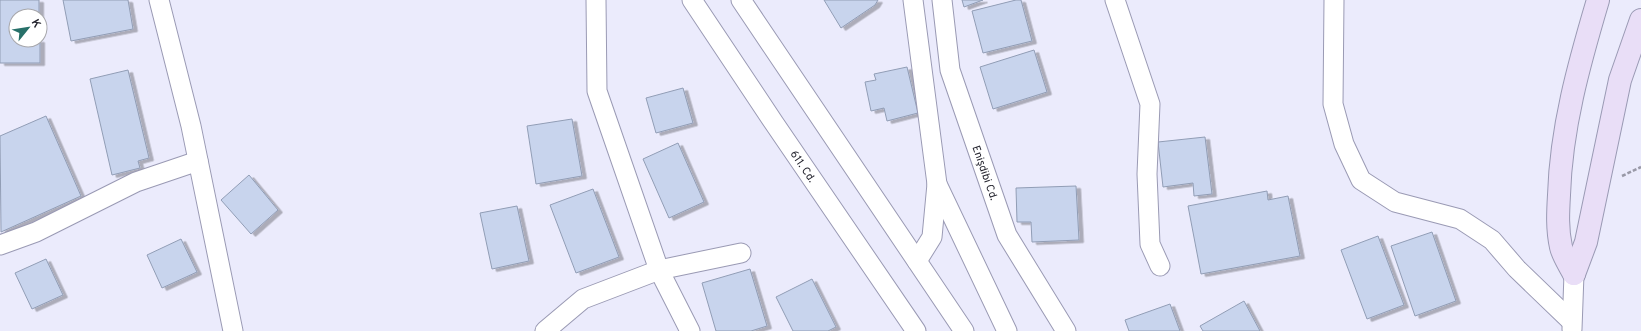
<svg xmlns="http://www.w3.org/2000/svg" width="1641" height="331" viewBox="0 0 1641 331" font-family="Overpass,sans-serif">
  <style>
    .building { fill: #c8d4ed; stroke: #919db5; filter: url(#shadow) }
    .lines { fill: none; stroke-linecap: round; stroke-linejoin: round }
    .street-casing { stroke: #9a9ab4; stroke-width: 21 }
    .secondary-casing { stroke: #9a9ab4; stroke-width: 24 }
    .path { stroke: #9999a7; stroke-width: 2.5; stroke-dasharray: 4 2; stroke-linecap: butt }
    .street { stroke: #fff; stroke-width: 19 }
    .secondary { stroke: #e9def7; stroke-width: 22 }
    .labels { text-anchor: middle; stroke-width: 3.5; stroke-linejoin: round; paint-order: stroke }
    .street-label { font-size: 11px; fill: #24242e; stroke: #fff }
  </style>
  <defs>
    <filter id="shadow"><feDropShadow dx="4.5" dy="2.5" stdDeviation="0" flood-color="#0004"/></filter>
  </defs>
  <rect width="100%" height="100%" fill="#ebebfc"/>
  <g class="building">
    <polygon points="0,0 39,0 39,16 16,16 16,40 40,40 40,63 0,63"/>
    <polygon points="63,0 128,0 133,29 71,41"/>
    <polygon points="824,0 878,0 875,5 841,28"/>
    <polygon points="962,0 983,0 964,7"/>
    <polygon points="1016,0 1021,0 1032,41 983,53 972,11"/>
    <polygon points="1034,50 1047,92 993,109 980,67"/>
    <polygon points="907,67 918,113 887,121 884,108 871,111 865,82 876,80 874,74"/>
    <polygon points="128,70 149,158 138,161 140,168 112,175 90,79"/>
    <polygon points="683,88 693,123 656,133 646,98"/>
    <polygon points="46,116 81,196 1,232 0,136"/>
    <polygon points="572,119 582,176 536,184 527,126"/>
    <polygon points="1205,137 1212,194 1194,196 1193,183 1163,187 1158,142"/>
    <polygon points="678,143 704,202 669,218 643,159"/>
    <polygon points="249,175 278,210 251,234 221,200"/>
    <polygon points="1076,186 1079,240 1032,242 1031,222 1017,222 1016,188"/>
    <polygon points="593,189 619,257 576,273 550,205"/>
    <polygon points="1267,191 1268,200 1288,196 1300,256 1201,274 1188,206"/>
    <polygon points="517,206 529,261 492,269 480,213"/>
    <polygon points="1432,232 1456,301 1415,316 1391,246"/>
    <polygon points="1378,236 1404,305 1367,319 1341,250"/>
    <polygon points="181,239 197,272 162,288 147,255"/>
    <polygon points="46,259 63,295 32,309 15,273"/>
    <polygon points="750,269 767,326 751,331 716,331 702,283"/>
    <polygon points="812,279 836,327 828,331 793,331 776,297"/>
    <polygon points="1244,301 1260,331 1203,331 1200,326"/>
    <polygon points="1170,304 1180,331 1129,331 1125,320"/>
  </g>
  <g class="lines">
    <g class="street-casing">
      <g id="street">
        <polyline points="159,0 191,126 233,331"/>
        <polyline points="596,0 597,91 659,270 690,331"/>
        <path id="s1" d="M692,0L774,123L916,331"/>
        <polyline points="741,0 964,331"/>
        <polyline points="913,0 937,184 932,237 917,261"/>
        <path id="s2" d="M942,0L950,70L1007,235L1066,331"/>
        <polyline points="1115,0 1150,104 1147,174 1150,244 1160,266"/>
        <polyline points="1334,0 1333,104 1344,144 1361,180 1395,202 1460,219 1492,240 1517,269 1571,321"/>
        <polyline points="937,184 1007,331"/>
        <polyline points="0,245 36,232 136,182 198,161"/>
        <polyline points="1572,329 1574,274"/>
        <polyline points="545,331 583,299 659,270 741,253"/>
      </g>
    </g>
    <g class="secondary-casing">
      <g id="secondary">
        <path d="M1574,274C1570,266 1563,256 1561,247C1557,229 1558,212 1559,195C1561,128 1579,64 1598,0"/>
        <polyline points="1574,274 1586,242 1620,80 1641,20"/>
      </g>
    </g>
    <polyline class="path" points="1622,176 1641,167"/>
    <use href="#street" class="street"/>
    <use href="#secondary" class="secondary"/>
  </g>
  <g class="labels">
    <g class="street-label">
      <text dy="4" stroke="none"><textPath href="#s1" startOffset="200">611. Cd.</textPath></text>
      <text dy="4" stroke="none"><textPath href="#s2" startOffset="179">Enişdibi Cd.</textPath></text>
    </g>
  </g>
  <g transform="translate(28 28) rotate(60)"><circle r="19" fill="#ffffff" stroke="#a7a7ab"/>
  <path d="M0-3L7 15L0 10L-7 15Z" fill="#277069"/>
  <text y="-6" font-size="11" font-weight="bold" text-anchor="middle" fill="#24242e">K</text>
  </g>
</svg>
